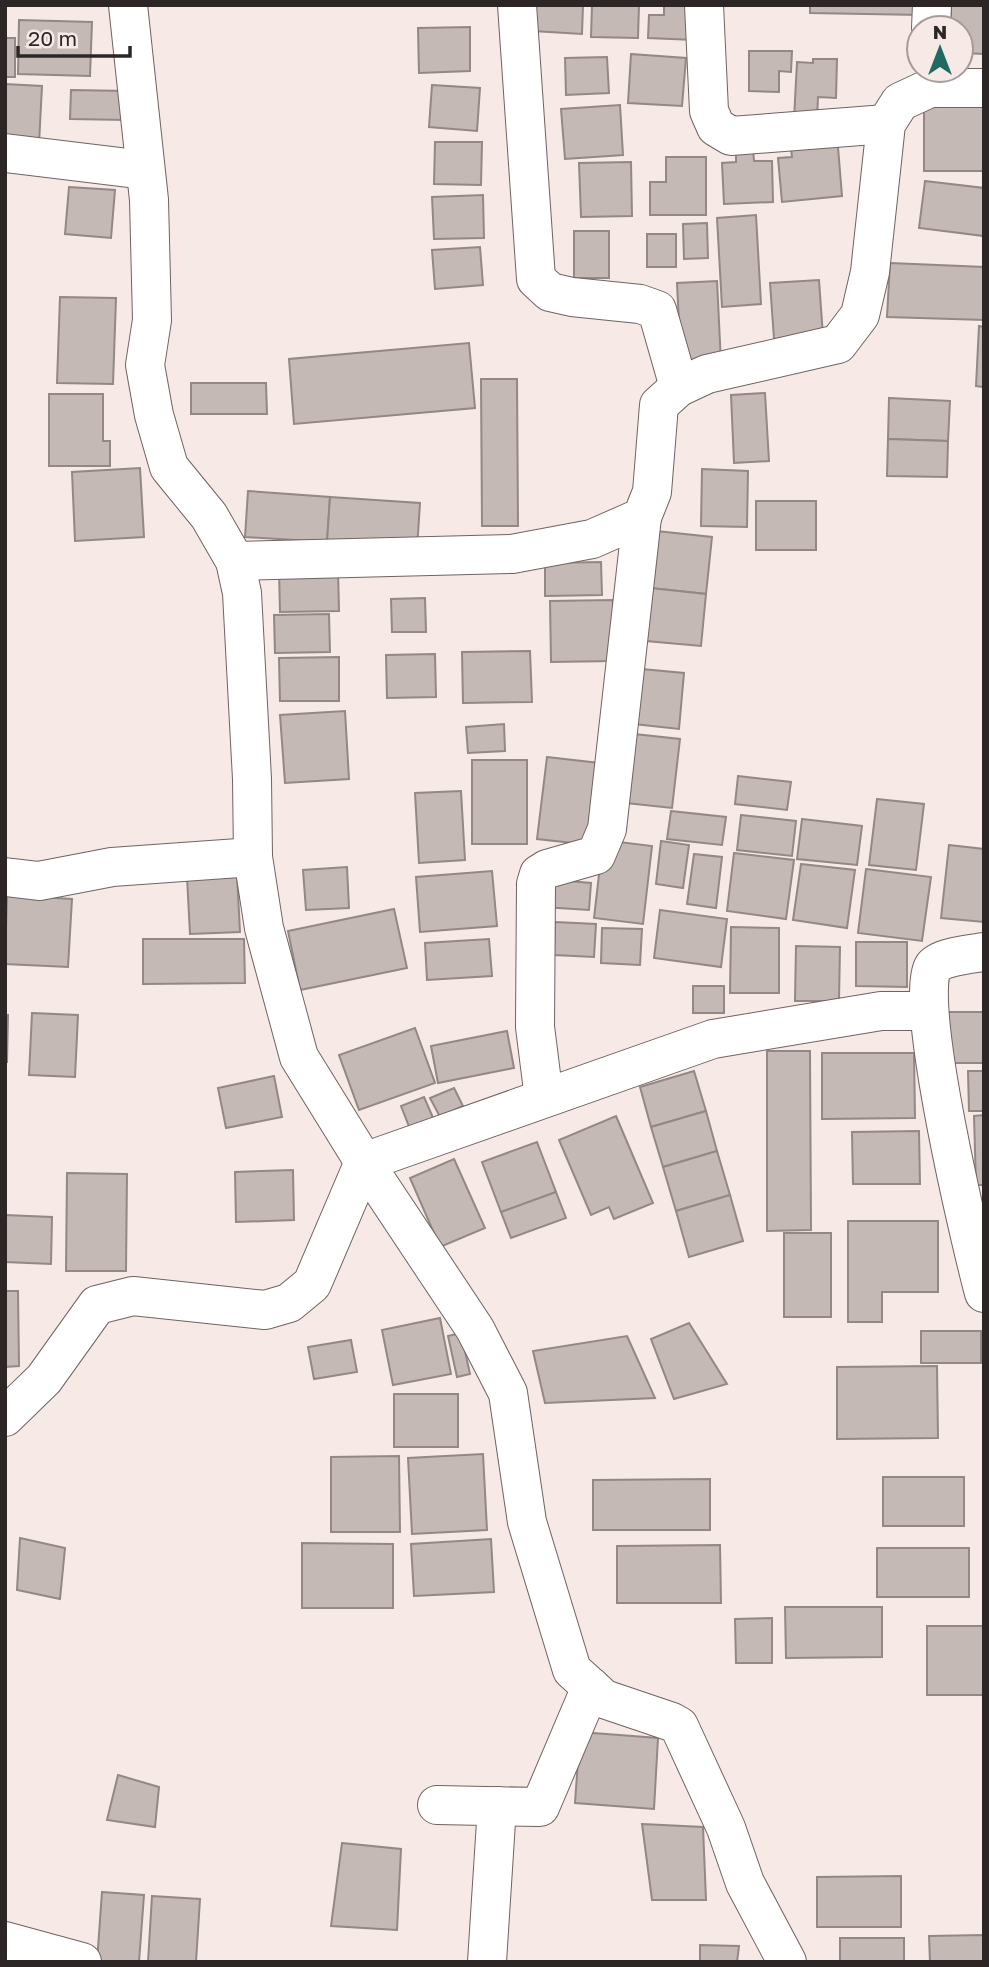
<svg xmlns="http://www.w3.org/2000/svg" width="989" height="1967" viewBox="0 0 989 1967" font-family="'Golos Text',sans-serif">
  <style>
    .building { fill: #c5b9b6; stroke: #938885; stroke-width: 2 }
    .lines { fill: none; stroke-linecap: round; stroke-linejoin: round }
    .minor-casing { stroke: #6e6461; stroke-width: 40 }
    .minor { stroke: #fff; stroke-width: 38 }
  </style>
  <rect width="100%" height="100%" fill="#f6e9e6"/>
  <g class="building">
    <polygon points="534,5 583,5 582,34 533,31"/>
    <polygon points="592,5 639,5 638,38 591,37"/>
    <polygon points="664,5 687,5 694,40 648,38 649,15 664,15"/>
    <polygon points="810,5 921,5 921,15 810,13"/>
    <polygon points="951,5 984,5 984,54 961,53 961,28 951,28"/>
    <polygon points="19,20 92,22 90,76 18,74"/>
    <polygon points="470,27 470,71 419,73 418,28"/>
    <rect x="5" y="38" width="10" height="39"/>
    <polygon points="749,51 792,51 791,72 779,71 779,92 749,91"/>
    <polygon points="631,54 686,58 682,106 628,103"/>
    <polygon points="607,57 609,93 566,95 565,58"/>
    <polygon points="813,59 837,59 836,98 818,97 817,120 794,119 797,62 813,63"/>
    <polygon points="5,84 42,86 39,144 5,142"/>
    <polygon points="432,85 480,88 477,131 429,127"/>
    <polygon points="71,90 127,91 127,120 70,119"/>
    <polygon points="620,105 623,155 565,159 561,109"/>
    <rect x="924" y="105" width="60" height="66"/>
    <polygon points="837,135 842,196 782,202 778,158 792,157 790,139"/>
    <polygon points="435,142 482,142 481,185 434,184"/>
    <polygon points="736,149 753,149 754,161 772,161 773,202 724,204 722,163 736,162"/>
    <polygon points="666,157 706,157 706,215 650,215 650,182 666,182"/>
    <polygon points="631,162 632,216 581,217 579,163"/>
    <polygon points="925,181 984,188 984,236 919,228"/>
    <polygon points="69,187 115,190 111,238 65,234"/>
    <polygon points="483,195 484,238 434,239 432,197"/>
    <polygon points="756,215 761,304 722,307 717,218"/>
    <polygon points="707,223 708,258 684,259 683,224"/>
    <rect x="574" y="231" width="35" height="47"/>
    <rect x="647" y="234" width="29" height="33"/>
    <polygon points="480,247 483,285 435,289 432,250"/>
    <polygon points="890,263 984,267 984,320 887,317"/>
    <polygon points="819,280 823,336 774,339 770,283"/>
    <polygon points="717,281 721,363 681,364 677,283"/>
    <polygon points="60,297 116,298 113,384 57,383"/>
    <polygon points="979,326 984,327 984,387 976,386"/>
    <polygon points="469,343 475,408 294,424 289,359"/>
    <polygon points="481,379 517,379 518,526 482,526"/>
    <polygon points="191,383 266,383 267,414 191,414"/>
    <polygon points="765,393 769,461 734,463 731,395"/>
    <polygon points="49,394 103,394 103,441 110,441 110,466 49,466"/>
    <polygon points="889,398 950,401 948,441 888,439"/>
    <polygon points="888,439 948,441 947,477 887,476"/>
    <polygon points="140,468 144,537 75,541 72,472"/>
    <polygon points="702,469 748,471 747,527 701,526"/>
    <polygon points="248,491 330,497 327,542 245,537"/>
    <polygon points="330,497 420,503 417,549 327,542"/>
    <rect x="756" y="501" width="60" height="49"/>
    <polygon points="647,530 712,537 706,594 641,587"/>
    <polygon points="601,562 602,595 545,596 545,563"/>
    <polygon points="338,569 339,611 280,612 279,570"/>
    <polygon points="641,587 706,594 701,646 635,640"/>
    <polygon points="425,598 426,632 392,632 391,599"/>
    <polygon points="613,600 614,661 551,662 550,601"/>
    <polygon points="329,614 330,652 275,653 274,615"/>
    <polygon points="530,651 532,702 463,703 462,652"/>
    <polygon points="435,654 436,697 387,698 386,655"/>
    <polygon points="339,657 339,701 280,701 279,658"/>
    <polygon points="631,668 684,673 679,729 625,723"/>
    <polygon points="345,711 349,779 285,783 280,715"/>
    <polygon points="504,724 505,751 468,753 466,727"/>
    <polygon points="625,733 680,739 672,808 617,802"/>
    <polygon points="547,757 599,763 591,845 537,839"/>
    <rect x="472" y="760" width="55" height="84"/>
    <polygon points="738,776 791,782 787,810 735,804"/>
    <polygon points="461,791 465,860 419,863 415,793"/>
    <polygon points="877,799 924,804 916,870 869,865"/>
    <polygon points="671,811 726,817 722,845 667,839"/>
    <polygon points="741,815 796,821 792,856 737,850"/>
    <polygon points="802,819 862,826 857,865 797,859"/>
    <polygon points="603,840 652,846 643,924 594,918"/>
    <polygon points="661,841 689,845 683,888 656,884"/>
    <polygon points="949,845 984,849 984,922 941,918"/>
    <polygon points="734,853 794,860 786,919 727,911"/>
    <polygon points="694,854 722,857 716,908 687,904"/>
    <polygon points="801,864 855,870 847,928 793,920"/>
    <polygon points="347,867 349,908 306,910 303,870"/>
    <polygon points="866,869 931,877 922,941 858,933"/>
    <polygon points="492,871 497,926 420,932 416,877"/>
    <polygon points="237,875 240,932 190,934 187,877"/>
    <polygon points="545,879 591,883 589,910 543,907"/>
    <polygon points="7,895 72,899 68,967 5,964"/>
    <polygon points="394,909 407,968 300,990 288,931"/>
    <polygon points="660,910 727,919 721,967 654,958"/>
    <polygon points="555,922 596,924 594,957 554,955"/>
    <polygon points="731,927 779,928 779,993 730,993"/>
    <polygon points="602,928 642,929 640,965 601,963"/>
    <polygon points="143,939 244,939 245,983 143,984"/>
    <polygon points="489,939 492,976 427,980 425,943"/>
    <polygon points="856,942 907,942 907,987 856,986"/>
    <polygon points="796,946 840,947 839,1001 795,1001"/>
    <rect x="693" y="986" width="31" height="27"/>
    <rect x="946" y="1012" width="38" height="51"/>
    <polygon points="32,1013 78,1015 75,1077 29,1075"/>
    <polygon points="5,1015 8,1015 7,1062 5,1062"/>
    <polygon points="415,1028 435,1083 359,1110 339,1055"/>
    <polygon points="507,1031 514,1068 438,1083 431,1046"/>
    <polygon points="767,1051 810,1051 811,1230 767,1231"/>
    <polygon points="822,1053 914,1053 915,1118 822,1119"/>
    <polygon points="694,1071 706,1111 651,1127 640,1087"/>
    <polygon points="968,1071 984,1071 984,1111 969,1111"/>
    <polygon points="274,1076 282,1117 226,1128 218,1088"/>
    <polygon points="454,1088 463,1106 440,1117 430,1098"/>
    <polygon points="424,1097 434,1120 410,1129 401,1106"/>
    <polygon points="706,1111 717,1151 663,1167 651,1127"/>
    <polygon points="984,1115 984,1185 976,1185 974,1116"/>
    <polygon points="616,1116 653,1203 614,1219 609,1207 591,1215 559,1140"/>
    <polygon points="919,1131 920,1184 853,1184 852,1132"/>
    <polygon points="537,1142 556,1192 501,1212 482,1162"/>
    <polygon points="717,1151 730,1195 676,1211 663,1167"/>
    <polygon points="454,1159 485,1228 440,1247 410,1178"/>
    <polygon points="293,1170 294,1220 236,1222 235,1172"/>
    <polygon points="67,1173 127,1174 126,1271 66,1271"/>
    <polygon points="556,1192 566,1218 511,1238 501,1212"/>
    <polygon points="730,1195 743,1241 689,1257 676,1211"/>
    <polygon points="5,1215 52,1217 51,1264 5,1262"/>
    <polygon points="848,1221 938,1221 938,1292 882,1292 882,1322 848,1322"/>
    <rect x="784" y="1233" width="47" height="84"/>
    <polygon points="5,1291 18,1291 19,1366 5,1367"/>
    <polygon points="440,1318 451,1374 393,1385 382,1330"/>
    <polygon points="689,1323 727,1384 674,1399 651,1339"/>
    <rect x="921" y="1331" width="60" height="32"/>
    <polygon points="461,1333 470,1374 457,1377 448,1336"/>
    <polygon points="627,1336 655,1398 545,1403 533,1351"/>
    <polygon points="351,1340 357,1372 314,1379 308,1347"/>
    <polygon points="937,1366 938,1438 837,1439 837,1367"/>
    <rect x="394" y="1394" width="64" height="53"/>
    <polygon points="483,1454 487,1530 412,1534 408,1458"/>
    <polygon points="399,1456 400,1532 331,1532 331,1457"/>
    <rect x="883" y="1477" width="81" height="49"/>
    <polygon points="710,1479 710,1530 593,1530 593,1480"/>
    <polygon points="20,1538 65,1548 60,1599 17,1590"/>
    <polygon points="491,1539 494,1592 414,1596 411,1544"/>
    <polygon points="302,1543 393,1544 393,1608 302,1608"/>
    <polygon points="720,1545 721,1603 617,1603 617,1546"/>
    <rect x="877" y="1548" width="92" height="49"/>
    <polygon points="785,1607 882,1607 882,1657 786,1658"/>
    <polygon points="772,1618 772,1663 736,1663 735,1619"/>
    <rect x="927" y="1626" width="57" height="69"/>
    <polygon points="580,1732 658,1738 654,1809 575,1803"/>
    <polygon points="118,1775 159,1787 155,1827 107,1820"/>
    <polygon points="642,1824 703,1827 706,1900 652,1900"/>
    <polygon points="342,1843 401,1849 397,1930 331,1926"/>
    <polygon points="901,1876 901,1927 817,1927 817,1877"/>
    <polygon points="102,1892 144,1895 139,1962 97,1962"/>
    <polygon points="152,1896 200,1899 196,1962 148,1962"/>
    <polygon points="984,1935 984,1962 930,1962 929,1936"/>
    <rect x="840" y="1938" width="64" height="24"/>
    <polygon points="700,1945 739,1946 737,1962 700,1962"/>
  </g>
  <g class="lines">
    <g class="minor-casing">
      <g id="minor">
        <polyline points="128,5 149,200 152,320 145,365 154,415 169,467 209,516 235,561 242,593 252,779 253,857 264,928 299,1057 364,1162 475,1329 508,1393 527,1522 572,1670 604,1699 672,1722 679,1726 726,1828 745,1883 787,1962"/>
        <polyline points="517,5 536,279 550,292 572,297 640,304 657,310 679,387"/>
        <polyline points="704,5 709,111 716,127 731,136 886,124"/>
        <polyline points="931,28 932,5"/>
        <polyline points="5,153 145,170"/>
        <polyline points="235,561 512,554 592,539 642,517 652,492 659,405 679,387 707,374 838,344 860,315 870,272 886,124 900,102 930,88 984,88"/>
        <polyline points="5,877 39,881 112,867 253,857"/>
        <path d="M984,952C972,954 939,957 933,967C913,1001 971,1244 984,1293"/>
        <polyline points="544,1098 535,1027 536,884 539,874 547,869 596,855 607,829 642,517"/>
        <polyline points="5,1417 44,1379 97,1305 133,1296 265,1310 289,1303 312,1284 364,1162 713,1039 881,1011 928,1011"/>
        <polyline points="437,1805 540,1807 591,1687"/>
        <polyline points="5,1941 82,1962"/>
        <polyline points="487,1962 497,1806"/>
      </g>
    </g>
    <use href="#minor" class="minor"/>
  </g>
  <rect width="989" height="1967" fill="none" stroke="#2c2726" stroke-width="14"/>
  <g transform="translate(940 49)"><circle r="33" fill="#f6e9e6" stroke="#a59b99" stroke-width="2"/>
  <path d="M0-5L12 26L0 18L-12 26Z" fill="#206a63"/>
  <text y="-10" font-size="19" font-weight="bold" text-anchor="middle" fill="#2c2726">N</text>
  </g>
  <path d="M18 46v10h112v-10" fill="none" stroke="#2c2726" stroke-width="3.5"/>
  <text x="28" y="46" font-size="21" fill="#2c2726" stroke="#f6e9e6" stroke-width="5" paint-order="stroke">20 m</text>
</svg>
